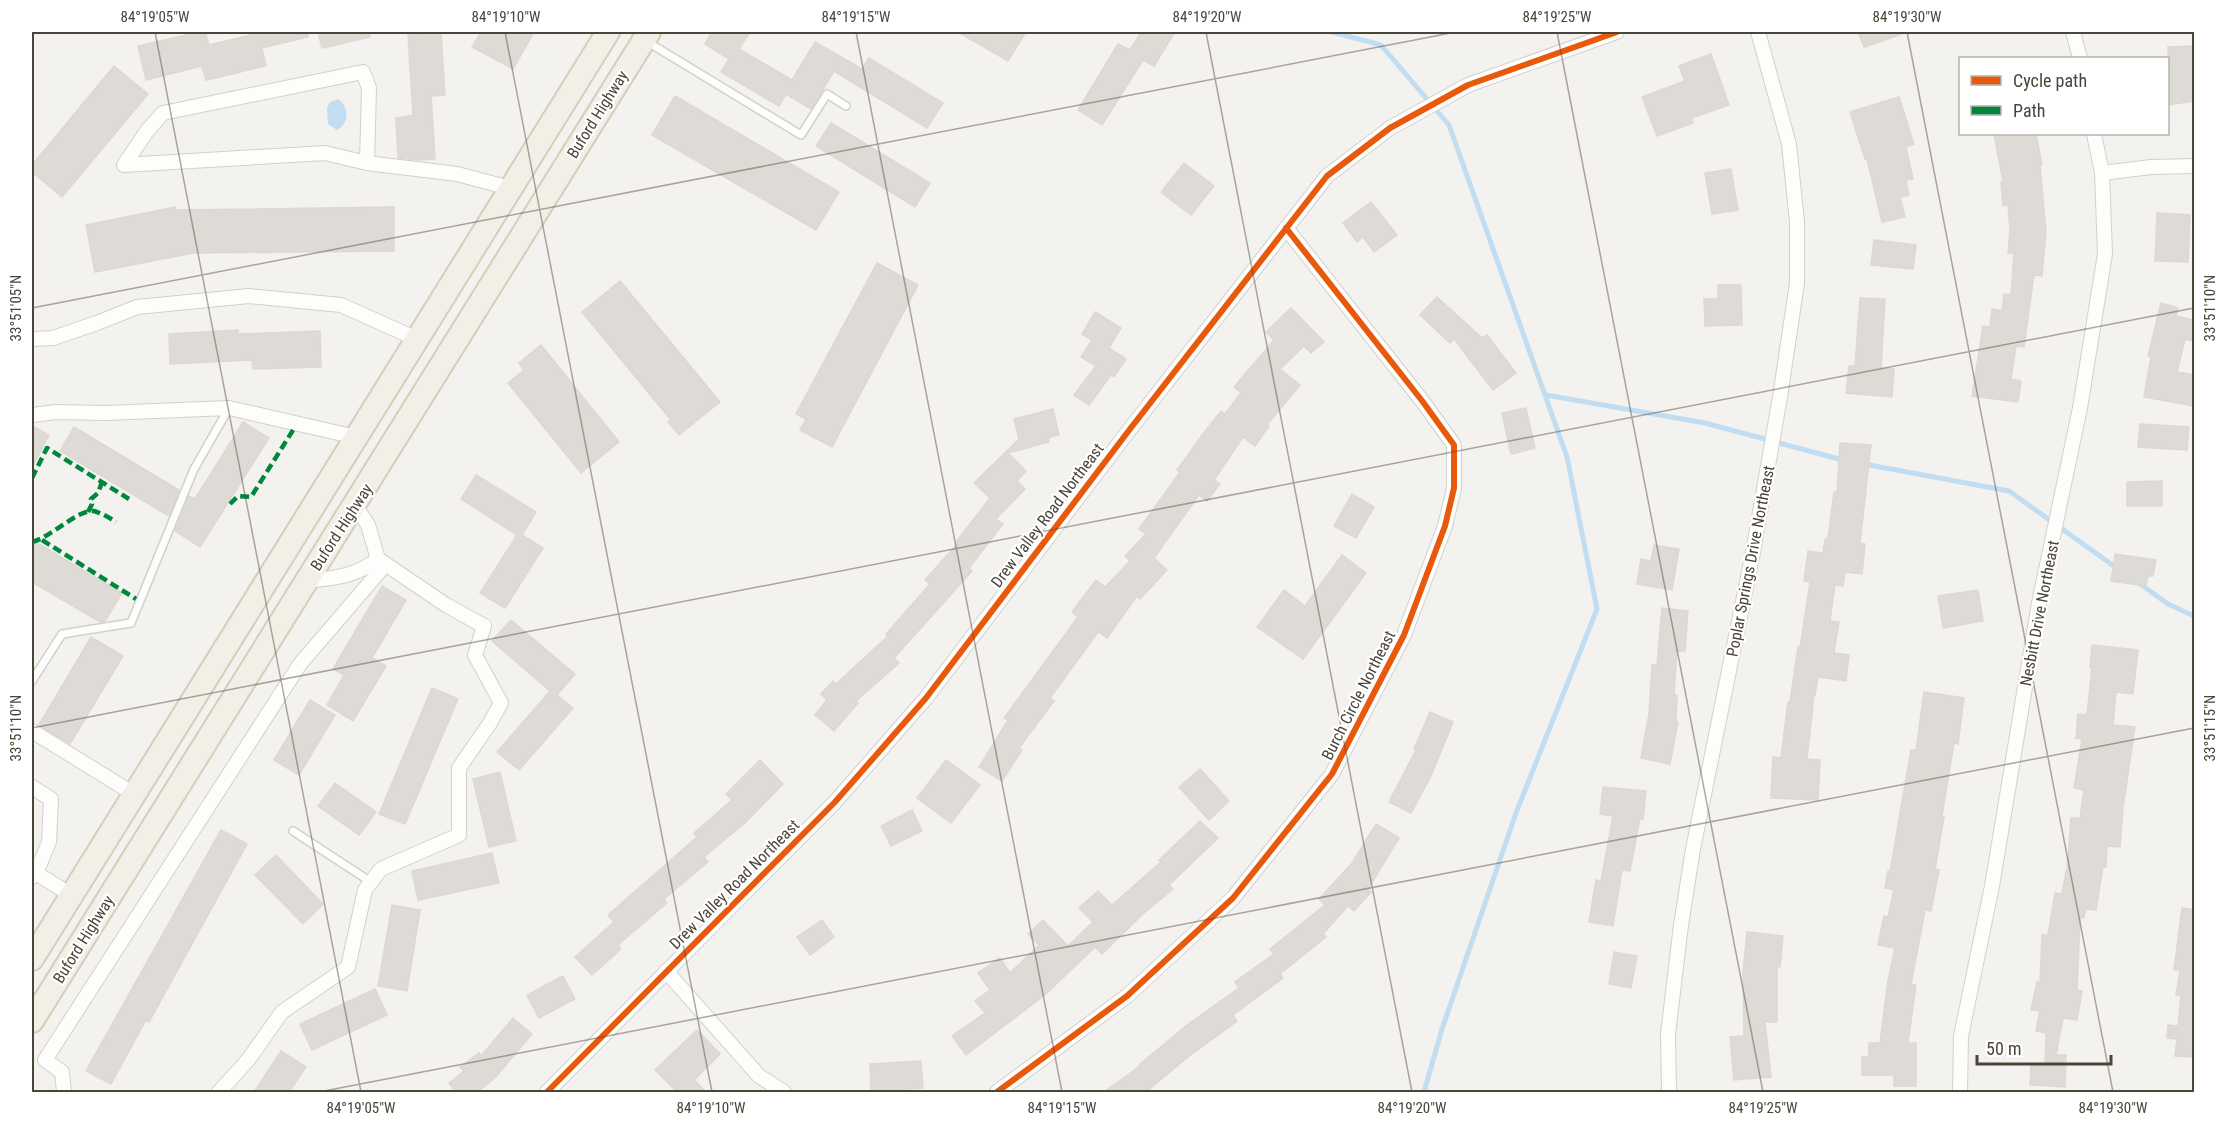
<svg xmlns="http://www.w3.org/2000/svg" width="2226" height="1124" viewBox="0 0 2226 1124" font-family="'Roboto Condensed',sans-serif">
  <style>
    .water { fill: #c0ddf1 }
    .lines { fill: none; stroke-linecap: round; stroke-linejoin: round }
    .stream { stroke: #c0ddf1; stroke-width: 5 }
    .building { fill: #dedbd6; stroke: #dcd9d4; stroke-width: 1.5 }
    .lane-casing { stroke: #d2d0cb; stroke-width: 10 }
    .street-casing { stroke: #d2d0cb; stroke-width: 16 }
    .primary-casing { stroke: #d6cebb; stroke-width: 26 }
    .lane { stroke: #fdfdfc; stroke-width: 7 }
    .street { stroke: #fdfdfc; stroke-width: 14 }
    .primary { stroke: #f2efe6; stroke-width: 22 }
    .quiet { stroke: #00873e; stroke-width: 4.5; stroke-dasharray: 9 4.5; stroke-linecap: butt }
    .cycleway-casing { stroke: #fff; stroke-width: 10 }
    .cycleway { stroke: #e8590c; stroke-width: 6 }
    .ticks { fill: none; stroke: #4b4439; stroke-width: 1.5; stroke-opacity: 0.45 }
    .labels { text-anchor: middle; stroke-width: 4.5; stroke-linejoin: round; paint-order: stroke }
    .street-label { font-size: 16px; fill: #4b4439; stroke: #fff }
    .neatline { fill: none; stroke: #4b4439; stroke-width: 2 }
    .ticks-label { font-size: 15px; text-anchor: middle; fill: #4b4439 }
  </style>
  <rect width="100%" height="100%" fill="#f4f2ee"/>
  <path class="water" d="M338,99C349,107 350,123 337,130L328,124L327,108L330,102Z"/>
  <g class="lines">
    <g class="stream">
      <polyline points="1332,32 1381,45 1449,125 1567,457 1597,609 1516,813 1442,1029 1424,1092"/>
      <polyline points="1546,395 1705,423 1846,461"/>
      <polyline points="1864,464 2009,491 2118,569"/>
      <polyline points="2136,581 2168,604 2194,616"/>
    </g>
  </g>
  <g class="building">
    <polygon points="199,32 205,32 209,45 255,34 255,32 307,32 308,37 262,48 266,66 206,80 202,66 146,80 138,46"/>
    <polygon points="318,32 369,32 370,37 322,48"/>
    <polygon points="481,32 534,32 513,69 472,47"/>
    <polygon points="712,32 750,32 739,49 792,80 815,42 862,69 869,58 943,103 927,128 834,71 811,109 786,94 779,106 721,72 729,59 705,44"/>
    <polygon points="958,32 1026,32 1008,61"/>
    <polygon points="1141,32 1175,32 1154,66 1143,60 1102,125 1078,110 1118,44 1130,50"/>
    <polygon points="1858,32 1901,32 1902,34 1864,47"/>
    <polygon points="441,33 445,95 431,96 435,159 420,160 398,158 396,118 413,115 408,35"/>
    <polygon points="2194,46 2194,101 2168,105 2168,47"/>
    <polygon points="1711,54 1729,105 1691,118 1693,123 1657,136 1642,97 1685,81 1679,66"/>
    <polygon points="114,66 148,94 62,197 32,172 32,165"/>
    <polygon points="675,96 839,192 816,230 652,135"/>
    <polygon points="1899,97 1914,144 1906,147 1913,179 1906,180 1909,195 1900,197 1905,217 1882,222 1867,159 1865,159 1850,112"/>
    <polygon points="831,123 930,183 915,207 816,146"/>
    <polygon points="1994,134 2036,134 2042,165 2040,166 2046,231 2042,276 2034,275 2024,347 2016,346 2011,379 2021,381 2018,402 1972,396 1983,326 1990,327 1992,309 2002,311 2004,294 2011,295 2014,253 2008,253 2010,230 2008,205 2003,206 2001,182 2003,182"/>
    <polygon points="1184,163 1214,186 1191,215 1161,192"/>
    <polygon points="1731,169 1738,210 1712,214 1705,173"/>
    <polygon points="1371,202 1397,235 1374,252 1363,237 1357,242 1343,223"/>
    <polygon points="175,207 176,210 394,207 394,251 193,253 95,272 86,225"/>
    <polygon points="2157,213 2190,215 2188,262 2155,261"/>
    <polygon points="1874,240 1916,245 1913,269 1871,265"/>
    <polygon points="877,263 918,285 832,447 800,430 806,419 796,414"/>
    <polygon points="620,281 720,402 679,435 668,422 671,420 582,312"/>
    <polygon points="1718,285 1741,285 1742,325 1705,326 1704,299 1718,299"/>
    <polygon points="1437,297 1482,338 1487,335 1516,373 1493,390 1454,339 1450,343 1420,315"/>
    <polygon points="1860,298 1885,299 1881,368 1894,369 1892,397 1846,393 1849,366 1855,366"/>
    <polygon points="2161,303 2178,308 2176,316 2194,320 2194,341 2185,339 2177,372 2194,375 2194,406 2144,397 2151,357 2148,356"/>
    <polygon points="1291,308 1324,342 1311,353 1304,346 1280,369 1300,385 1267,425 1269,426 1255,446 1243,437 1214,480 1220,484 1207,501 1199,495 1154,558 1167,570 1140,599 1137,596 1107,638 1098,632 1050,698 1054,701 1019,748 1022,750 1002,781 979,767 1008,720 1004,718 1078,617 1072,612 1096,580 1105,587 1130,561 1125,556 1146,534 1139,529 1180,472 1177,470 1203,434 1221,411 1225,414 1241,393 1234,387 1274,340 1266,332"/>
    <polygon points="1095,312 1121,328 1109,348 1126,359 1114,377 1111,375 1089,405 1074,395 1096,366 1081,357 1092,340 1082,334"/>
    <polygon points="238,330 238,334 320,331 321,367 253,369 252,360 170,364 169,334"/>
    <polygon points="541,345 619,442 581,473 508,383 524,370 519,363"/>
    <polygon points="1526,408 1535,448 1511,454 1502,413"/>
    <polygon points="1053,409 1059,435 1048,438 1049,442 1008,453 1026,471 1017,481 1025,489 996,519 1003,524 969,568 972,571 894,658 899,663 856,701 858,703 834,731 815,715 827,700 821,694 833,681 836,684 888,636 886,634 930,584 925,580 957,544 956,542 990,498 974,483 1019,439 1014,419"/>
    <polygon points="243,422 269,438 200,547 175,531 189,496 195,499"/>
    <polygon points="2140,424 2189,427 2187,450 2138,447"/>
    <polygon points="32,426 49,435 32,468"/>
    <polygon points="74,427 179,490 169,516 60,451"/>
    <polygon points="1840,443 1871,445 1860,543 1865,544 1862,574 1845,572 1843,586 1835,585 1830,621 1839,622 1834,653 1849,655 1846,681 1818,677 1815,695 1814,695 1807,759 1820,760 1818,800 1771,798 1773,757 1781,758 1788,702 1790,702 1798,647 1800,648 1810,582 1804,581 1808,551 1823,553 1825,539 1828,539 1834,492 1837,492"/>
    <polygon points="476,475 536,512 522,535 543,548 505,608 480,593 517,535 461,499"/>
    <polygon points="2162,481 2162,506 2127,506 2127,482"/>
    <polygon points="1352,494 1374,507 1356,538 1334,526"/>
    <polygon points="32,540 122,593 105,621 100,622 32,582"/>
    <polygon points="1654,545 1679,549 1672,590 1637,584 1641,559 1651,561"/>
    <polygon points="2115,554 2156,560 2153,576 2148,576 2146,586 2111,581"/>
    <polygon points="1342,555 1366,573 1303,659 1257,627 1284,590 1305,606"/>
    <polygon points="382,586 406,600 372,658 386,666 353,721 327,705 344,675 333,669"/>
    <polygon points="1978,590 1983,621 1943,628 1938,596"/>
    <polygon points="1662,608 1688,611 1685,651 1677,651 1674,695 1677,695 1676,721 1678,722 1670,764 1641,758 1649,714 1652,665 1657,665"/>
    <polygon points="511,620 575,674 557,695 573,708 519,770 497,752 550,691 492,641"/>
    <polygon points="91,637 123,656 70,744 39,725"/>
    <polygon points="2092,645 2138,650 2133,694 2116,692 2113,725 2135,727 2123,808 2120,847 2107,846 2106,867 2103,867 2096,910 2086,909 2084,918 2080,918 2077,990 2082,991 2077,1020 2063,1018 2056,1055 2066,1055 2065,1087 2030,1085 2031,1065 2045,1066 2046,1033 2036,1031 2040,1011 2031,1010 2037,982 2040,983 2042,935 2048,935 2055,893 2062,894 2066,871 2067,872 2071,818 2080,818 2084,790 2074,788 2082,739 2076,738 2078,714 2087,715 2092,667 2090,667"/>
    <polygon points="432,688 458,699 405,824 379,814"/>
    <polygon points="1924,692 1964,698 1958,744 1954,743 1942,816 1944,817 1935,869 1939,870 1931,911 1925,910 1911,984 1916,985 1908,1043 1916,1043 1916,1086 1894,1086 1894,1075 1862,1075 1862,1057 1869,1057 1869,1043 1880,1043 1888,981 1895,948 1878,945 1884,916 1888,917 1894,890 1885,888 1888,871 1890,872 1911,750 1916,750"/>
    <polygon points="310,700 335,715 299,775 274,760"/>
    <polygon points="1430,712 1453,722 1431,776 1411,813 1389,802 1416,750 1414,749"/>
    <polygon points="760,760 783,784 745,823 704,857 708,862 664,899 667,903 618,945 621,949 592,975 575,957 614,922 608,915 697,837 694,833 732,800 726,794"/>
    <polygon points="946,760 980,785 951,823 917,798"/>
    <polygon points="1200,769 1229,801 1209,820 1179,787"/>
    <polygon points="500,772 516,841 489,847 473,779"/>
    <polygon points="335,783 376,812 359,835 318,806"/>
    <polygon points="1603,787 1646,791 1643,819 1640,818 1630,871 1622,870 1613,926 1589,922 1596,880 1601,881 1613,816 1600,814"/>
    <polygon points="912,810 922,831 891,846 881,826"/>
    <polygon points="1200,821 1218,838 1169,885 1173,889 1143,914 1102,954 1095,947 1046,994 966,1055 952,1036 985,1013 975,1001 990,990 978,973 1000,958 1010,973 1039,945 1028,934 1043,920 1068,946 1093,922 1079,908 1098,891 1112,905 1161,862 1159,860"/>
    <polygon points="1376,824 1399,838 1368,889 1371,892 1354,911 1348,906 1323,934 1326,937 1280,974 1283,978 1233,1015 1237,1021 1188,1057 1146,1092 1104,1092 1140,1066 1139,1065 1187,1025 1239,988 1235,982 1274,954 1270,949 1325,905 1319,899 1352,863"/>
    <polygon points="221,830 247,844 149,1022 146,1020 111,1084 86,1071"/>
    <polygon points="492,853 499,883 418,900 412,871"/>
    <polygon points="276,855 323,904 303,924 255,875"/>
    <polygon points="392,905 420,910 407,991 378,986"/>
    <polygon points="2182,908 2194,910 2194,1057 2175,1056 2177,1039 2167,1038 2168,1025 2178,1026 2181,996 2176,995 2180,970 2174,970"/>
    <polygon points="822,920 834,937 810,955 797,937"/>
    <polygon points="1747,932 1783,936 1780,967 1777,967 1777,1022 1765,1022 1771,1077 1734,1080 1730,1037 1744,1036 1743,973"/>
    <polygon points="1614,952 1637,956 1631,988 1609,984"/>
    <polygon points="563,976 575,999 539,1018 527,995"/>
    <polygon points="375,989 387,1015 312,1050 300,1024"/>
    <polygon points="513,1018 532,1034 495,1078 477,1092 456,1092 449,1083 464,1071 460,1067 479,1053 481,1056"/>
    <polygon points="697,1030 720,1054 694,1080 706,1092 677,1092 655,1070"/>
    <polygon points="281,1051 306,1067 289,1092 254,1092"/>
    <polygon points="921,1061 923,1088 871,1091 870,1064"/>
  </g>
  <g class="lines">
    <g class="lane-casing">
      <g id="lane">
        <polyline points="646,41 801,135 827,94 846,106"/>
        <polyline points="32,681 62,634 131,623 194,469 229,408"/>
        <polyline points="293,831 371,882"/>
      </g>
    </g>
    <g class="street-casing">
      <g id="street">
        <polyline points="2073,32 2080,58"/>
        <polyline points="367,163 369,88 363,72 163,113 147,131 124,165 325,153 367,163 457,174 510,188"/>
        <polyline points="2102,173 2151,167 2194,166"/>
        <polyline points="32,339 53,338 97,323 137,307 249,296 341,305 417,339"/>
        <polyline points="32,415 56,412 106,413 229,408 356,437"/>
        <path d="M306,581C334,578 355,577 378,559"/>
        <polyline points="32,731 134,794"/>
        <polyline points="32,787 51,799 49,842 36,873 32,877"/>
        <polyline points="36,873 71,895"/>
        <polyline points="666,971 759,1076 784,1092"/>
        <polyline points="64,1092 62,1072 45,1060 300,664 385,565"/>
        <polyline points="219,1092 248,1060 282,1012 348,967 365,890 381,869 459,835 459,768 490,723 501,703 475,655 484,626 446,605 378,559 368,525 355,505"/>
        <polyline points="547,1092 835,802 926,698 1130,429 1327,176 1390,128 1468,85 1617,32"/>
        <polyline points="997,1092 1127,996 1233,898 1332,774 1404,635 1445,526 1454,488 1454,445 1423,402 1286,228"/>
        <polyline points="1669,1092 1668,1034 1681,925 1693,849 1753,552 1780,397 1797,283 1797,222 1789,144 1758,32"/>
        <polyline points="1960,1092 1961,1036 1992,886 2039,603 2080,408 2105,254 2102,173 2094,134"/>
      </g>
    </g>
    <g class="primary-casing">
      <g id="primary">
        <polyline points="32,959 608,32"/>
        <polyline points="32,1021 649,32"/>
      </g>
    </g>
    <use href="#lane" class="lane"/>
    <use href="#street" class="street"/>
    <use href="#primary" class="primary"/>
    <g class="quiet">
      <polyline points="32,478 47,448 129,499"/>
      <polyline points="230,504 238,496 251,497 295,427"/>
      <polyline points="88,512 92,504 91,499 98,493 102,482"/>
      <polyline points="42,540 136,599"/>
      <path d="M32,542C50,538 78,509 94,511C101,513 110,518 116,522"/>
    </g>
    <g class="cycleway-casing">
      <g id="cycleway">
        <polyline points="547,1092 835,802 926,698 1130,429 1327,176 1390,128 1468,85 1617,32"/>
        <polyline points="997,1092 1127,996 1233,898 1332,774 1404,635 1445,526 1454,488 1454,445 1423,402 1286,228"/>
      </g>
    </g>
    <use href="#cycleway" class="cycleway"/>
  </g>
  <path class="ticks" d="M155,32L361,1092M505,32L712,1092M856,32L1062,1092M1206,32L1412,1092M1557,32L1763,1092M1907,32L2113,1092M32,308L1456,32M32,728L2194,308M319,1092L2194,728"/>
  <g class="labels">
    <g class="street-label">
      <text transform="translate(597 114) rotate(-58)" y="6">Buford Highway</text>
      <text transform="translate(1047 515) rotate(-53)" y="6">Drew Valley Road Northeast</text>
      <text transform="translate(341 527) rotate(-57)" y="6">Buford Highway</text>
      <text transform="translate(1750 561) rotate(-79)" y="6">Poplar Springs Drive Northeast</text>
      <text transform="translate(2039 613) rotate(-79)" y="6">Nesbitt Drive Northeast</text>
      <text transform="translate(1358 695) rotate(-63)" y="6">Burch Circle Northeast</text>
      <text transform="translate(734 884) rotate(-45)" y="6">Drew Valley Road Northeast</text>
      <text transform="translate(83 939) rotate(-58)" y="6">Buford Highway</text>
    </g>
  </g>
  <rect width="2226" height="1124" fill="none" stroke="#ffffff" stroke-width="66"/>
  <rect x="1959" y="57" width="210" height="78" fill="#ffffff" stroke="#b7b4b0" stroke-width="1.5"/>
  <rect x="1971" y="76" width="30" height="9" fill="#e8590c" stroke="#b7b4b0" stroke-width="1.5"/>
  <text x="2013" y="87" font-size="18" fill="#4b4439">Cycle path</text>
  <rect x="1971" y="106" width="30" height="9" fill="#00873e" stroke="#b7b4b0" stroke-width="1.5"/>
  <text x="2013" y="117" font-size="18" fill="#4b4439">Path</text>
  <path d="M1977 1055v9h134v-9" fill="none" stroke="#4b4439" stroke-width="3"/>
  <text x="1986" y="1055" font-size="18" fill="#4b4439" stroke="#ffffff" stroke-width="4.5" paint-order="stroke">50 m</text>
  <rect x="33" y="33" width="2160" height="1058" class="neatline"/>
  <g class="ticks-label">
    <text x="155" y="22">84°19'05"W</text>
    <text x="506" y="22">84°19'10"W</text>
    <text x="856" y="22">84°19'15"W</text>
    <text x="1207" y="22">84°19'20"W</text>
    <text x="1557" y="22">84°19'25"W</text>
    <text x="1907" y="22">84°19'30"W</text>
    <text transform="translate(16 308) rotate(-90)" y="5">33°51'05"N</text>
    <text transform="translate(2210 308) rotate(-90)" y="5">33°51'10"N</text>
    <text transform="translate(16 728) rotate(-90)" y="5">33°51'10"N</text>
    <text transform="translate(2210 728) rotate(-90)" y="5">33°51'15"N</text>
    <text x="361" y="1113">84°19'05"W</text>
    <text x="711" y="1113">84°19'10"W</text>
    <text x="1062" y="1113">84°19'15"W</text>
    <text x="1412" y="1113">84°19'20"W</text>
    <text x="1763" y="1113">84°19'25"W</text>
    <text x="2113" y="1113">84°19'30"W</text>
  </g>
</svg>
